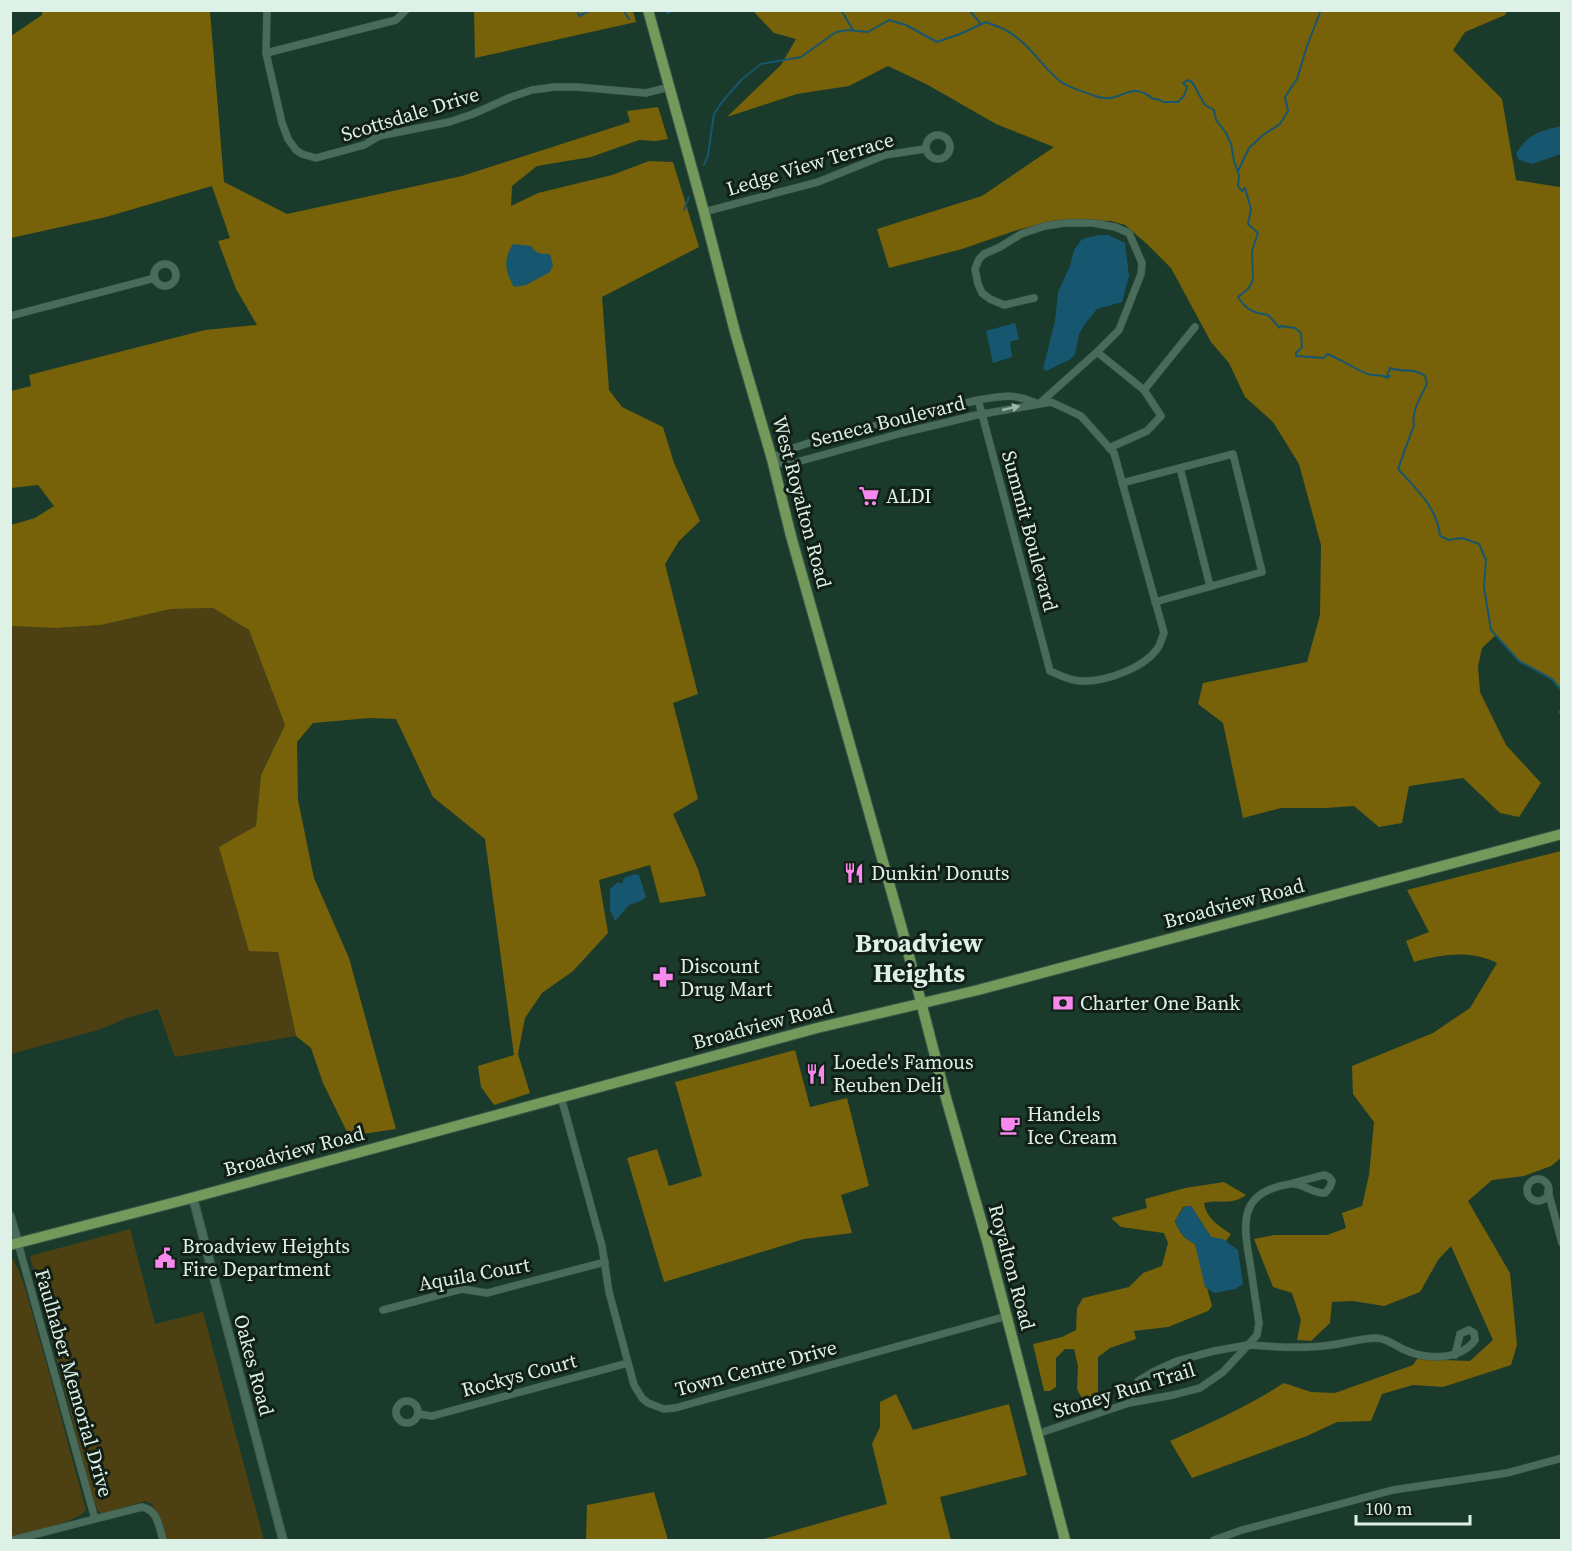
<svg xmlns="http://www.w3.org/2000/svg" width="1572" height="1551" viewBox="0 0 1572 1551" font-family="'Source Serif 4',serif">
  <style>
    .green { fill: #4d4114 }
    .forest { fill: #776109 }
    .water { fill: #16566f }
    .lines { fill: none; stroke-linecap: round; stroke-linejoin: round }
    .stream { stroke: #16566f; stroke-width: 2 }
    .minor-casing { stroke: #3a584a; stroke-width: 8 }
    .tertiary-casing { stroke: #3a584a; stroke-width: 10 }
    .primary-casing { stroke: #3a584a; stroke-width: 12 }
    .minor { stroke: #496c5a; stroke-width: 7 }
    .tertiary { stroke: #496c5a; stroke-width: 8 }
    .primary { stroke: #75995b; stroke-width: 10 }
    .oneway { fill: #9bb5a7 }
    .labels { text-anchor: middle; stroke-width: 6; stroke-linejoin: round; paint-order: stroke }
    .street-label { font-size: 20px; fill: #def1e6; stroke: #111f17 }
    .poi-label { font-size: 20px; fill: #def1e6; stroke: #111f17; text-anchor: start }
    .district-label { font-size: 26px; font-weight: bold; fill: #def1e6; stroke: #111f17 }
  </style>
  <rect width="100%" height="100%" fill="#1a3b2b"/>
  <g class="green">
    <polygon points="213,608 249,630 285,725 261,775 256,826 278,952 296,1036 175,1057 158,1009 127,1018 101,1029 11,1054 11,626 56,628 101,625 171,609"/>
    <polygon points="130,1229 155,1324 203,1312 264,1540 163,1540 152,1504 145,1501 103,1514 99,1512 94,1504 30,1256"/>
    <path d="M10,1254C23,1275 29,1302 36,1327C54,1388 69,1449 86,1510C78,1522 26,1533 11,1537Z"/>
  </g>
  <g class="forest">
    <polygon points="42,11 210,11 224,182 287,214 462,176 630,122 627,111 658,107 668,139 656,141 639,140 591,157 537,166 512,186 511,206 538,193 612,175 649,161 673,162 699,247 602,297 609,390 622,407 663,427 674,463 700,521 679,541 665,564 698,694 673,703 698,799 673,814 698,869 706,896 660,903 650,865 599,880 608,933 573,971 542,993 525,1018 518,1054 530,1093 494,1105 481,1087 478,1066 514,1055 485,839 433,797 396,719 370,718 313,723 297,742 298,800 314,878 349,958 396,1129 349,1136 323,1083 311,1048 296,1036 278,952 249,951 219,847 256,826 261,775 285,725 249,630 213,608 171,609 101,625 56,628 11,626 11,525 35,518 54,506 38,485 11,488 11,391 31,386 29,375 205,330 257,325 236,289 218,241 230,238 212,186 106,217 11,238 11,36 42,15"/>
    <polygon points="474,11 633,11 636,22 475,58"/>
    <polygon points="753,11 1507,11 1505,15 1465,32 1453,50 1502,99 1516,180 1559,187 1561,186 1561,691 1552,679 1519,661 1496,635 1482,648 1478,666 1480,692 1506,745 1541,783 1519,817 1500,813 1463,778 1409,786 1402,823 1379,827 1354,806 1326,808 1281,808 1243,818 1223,723 1198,704 1203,683 1307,662 1320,615 1321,545 1299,464 1273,422 1245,397 1229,363 1211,342 1171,268 1147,244 1125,225 1111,221 1057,220 1017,230 962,249 889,268 877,229 982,196 1054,147 996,124 928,85 888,66 849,86 797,94 727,117 781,65 796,39 774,33"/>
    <path d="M1561,851V1158L1551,1166L1524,1176L1492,1180L1468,1201L1510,1273L1517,1345L1511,1365L1443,1387L1413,1385L1382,1394L1371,1421L1337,1422L1307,1436L1192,1478L1170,1441C1209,1424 1248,1406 1284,1383L1311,1392L1335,1393L1413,1365L1417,1359L1470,1361L1493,1340L1451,1246L1438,1260L1420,1292L1384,1306L1353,1301L1332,1302L1330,1323L1311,1341L1297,1340L1301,1320L1292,1293L1273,1287L1254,1239L1274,1235H1327L1346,1228L1342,1213L1362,1206L1369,1175L1374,1122L1353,1094L1352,1066L1433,1033L1470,1008L1497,963C1470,950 1443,954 1414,962L1406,941L1429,932L1407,890Z"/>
    <polygon points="795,1050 810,1107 847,1098 869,1186 841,1195 852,1233 804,1239 664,1282 627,1158 657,1149 669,1186 702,1176 675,1082"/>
    <path d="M1224,1182L1246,1195C1231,1206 1221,1199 1204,1203C1206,1218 1219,1226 1231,1234L1226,1241L1211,1237L1191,1206L1183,1207L1175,1221C1179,1232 1184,1239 1195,1244L1212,1306L1208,1311L1168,1327L1134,1331L1136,1339L1110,1348L1098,1357V1391L1095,1404L1087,1408L1077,1389L1078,1366L1074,1349H1065L1056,1358V1387L1050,1391H1044L1033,1344L1062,1337L1076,1330L1077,1308L1083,1298L1129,1287L1143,1273L1162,1266L1168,1243L1164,1233L1121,1227L1111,1218L1147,1208L1145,1199L1185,1188Z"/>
    <polygon points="896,1394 913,1430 1009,1404 1027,1475 940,1497 951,1540 760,1540 887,1504 872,1444 880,1427 880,1402"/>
    <polygon points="654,1492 668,1540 586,1540 587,1505"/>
  </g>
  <g class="water">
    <path d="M1561,126V154L1532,164L1519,160L1516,154C1527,134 1541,131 1561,126Z"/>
    <polygon points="1099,235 1108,235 1125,243 1129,276 1122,302 1097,309 1084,325 1079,334 1075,355 1069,360 1046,371 1043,369 1055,321 1058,292 1070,266 1074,250 1082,239"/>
    <path d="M513,244L531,246C536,254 541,254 550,254L553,265L550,272L526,285L514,287C505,271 503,260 513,244Z"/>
    <polygon points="1015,323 1019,339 1010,342 1012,357 993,363 986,331"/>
    <polygon points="635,874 639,875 646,897 641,901 629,905 615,921 610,910 610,889 618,882 622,884 624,878"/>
    <path d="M1191,1206L1211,1237L1223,1239L1238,1250L1243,1284L1235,1289L1214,1293L1205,1287L1195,1244C1184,1239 1179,1232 1175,1221L1184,1207Z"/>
  </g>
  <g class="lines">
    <g class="stream">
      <polyline points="577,10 579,16 591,10"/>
      <polyline points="623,10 629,19"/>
      <polyline points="841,10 853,30"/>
      <polyline points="969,10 981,24"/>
      <polyline points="667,13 676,10"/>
      <path d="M704,165L708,155L714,114L722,102L742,79L761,64L801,57L836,32L848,30L868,32L889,20L906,25L937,42L960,34L986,22C993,25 1001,27 1007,31C1029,43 1042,67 1061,82C1070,88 1085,92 1095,96C1121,106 1129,78 1153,99H1158L1163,102H1178L1184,96L1187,87L1183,83L1188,80L1192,82L1205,105L1214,110L1216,120L1226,133L1231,144L1234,161L1239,175L1238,186L1242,191L1245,188L1251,209L1248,224L1258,233L1252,251L1253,280L1248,289L1238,297C1246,310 1254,313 1268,315L1280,328L1281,326L1295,328L1301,333L1302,347L1296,353V356L1324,358L1327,354C1341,359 1354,369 1368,374C1375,377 1381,373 1387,378L1390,376H1387L1390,368C1402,373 1413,367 1425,376L1427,384C1421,396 1411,412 1414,425L1398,469C1417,490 1437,507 1440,536L1449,540L1462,538L1479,544L1486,560L1484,587L1491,630L1519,661L1552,679L1562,691"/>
      <polyline points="1238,171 1249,148 1263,135 1280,124 1288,111 1285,97 1297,79 1307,46 1321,10"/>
      <polyline points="684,210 689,197"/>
      <polyline points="1562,708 1559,712 1562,715"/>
    </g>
    <g class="minor-casing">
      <g id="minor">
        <polyline points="267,10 266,53 282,123 288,139 296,150 302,154 316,158 364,145 379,136 449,122 473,114 511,97 532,90 554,87 577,87 646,93 669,87"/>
        <polyline points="266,53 396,20 406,10"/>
        <circle cx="938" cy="147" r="12"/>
        <polyline points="704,212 818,182 885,155 925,149"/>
        <circle cx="165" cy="275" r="11"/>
        <polyline points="1034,298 1004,305 990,299 982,293 978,284 975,269 979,259 984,254 1000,247 1021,234 1045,226 1065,223 1093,223 1115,227 1129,233 1142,263 1141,274 1119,330 1097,352 1040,403"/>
        <polyline points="10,316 155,278"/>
        <polyline points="1097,352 1144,390 1161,416 1147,431 1109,448"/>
        <polyline points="1144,390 1195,327"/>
        <path d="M772,459L786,465L902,433L977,415L1051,402L1081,416L1114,453L1164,633C1162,637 1161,642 1159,646C1146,668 1105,682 1081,681C1070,681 1059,675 1050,671L982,414L978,400"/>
        <path d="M772,459L787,450L815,441L978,400C1002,396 1013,393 1036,403"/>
        <polyline points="1180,468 1210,586"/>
        <polyline points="1122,483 1233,454 1262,572 1155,602"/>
        <polyline points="561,1097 602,1246 609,1292 634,1385 642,1398 648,1403 664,1409 675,1408 1007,1316"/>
        <circle cx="1538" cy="1190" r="11"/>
        <polyline points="1548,1191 1562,1243"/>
        <polyline points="18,1243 95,1519"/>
        <polyline points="383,1310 462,1289 487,1293 605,1262"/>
        <circle cx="407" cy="1412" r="11"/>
        <path d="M1129,1403L1138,1381L1153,1372L1177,1361L1214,1351L1248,1345L1257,1335L1259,1323C1256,1303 1253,1283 1250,1263C1243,1223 1238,1192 1290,1184C1301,1182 1313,1194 1325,1193L1330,1187L1332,1181L1329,1177L1324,1175L1293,1183"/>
        <polyline points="418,1414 432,1416 628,1363"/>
        <path d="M1037,1434L1129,1403L1173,1395L1200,1388L1223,1372L1248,1345C1276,1347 1303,1349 1331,1345C1346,1343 1362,1338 1377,1338C1388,1339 1394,1345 1403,1349C1425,1360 1460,1361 1475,1340L1474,1333L1469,1330L1460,1334L1455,1355"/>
        <path d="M13,1540L142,1507C158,1510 159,1527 163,1540"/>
        <polyline points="1214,1540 1242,1530 1393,1490 1507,1473 1562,1458"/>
      </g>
    </g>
    <g class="tertiary-casing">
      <g id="tertiary">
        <polyline points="193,1198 283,1540"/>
        <polyline points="10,1216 18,1243"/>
      </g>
    </g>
    <g class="primary-casing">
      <g id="primary">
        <polyline points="648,10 704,212 735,332 772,459 791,536 902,929 946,1098 987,1241 1065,1540"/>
        <polyline points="10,1245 180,1201 817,1028 978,990 1562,834"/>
      </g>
    </g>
    <use href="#minor" class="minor"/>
    <use href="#tertiary" class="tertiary"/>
    <use href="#primary" class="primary"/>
  </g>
  <defs><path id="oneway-solid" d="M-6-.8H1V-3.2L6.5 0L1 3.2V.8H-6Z" transform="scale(1.5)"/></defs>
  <use class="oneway" href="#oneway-solid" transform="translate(1011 408) rotate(-13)"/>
  <defs>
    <g id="supermarket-bare" transform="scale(1.62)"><path d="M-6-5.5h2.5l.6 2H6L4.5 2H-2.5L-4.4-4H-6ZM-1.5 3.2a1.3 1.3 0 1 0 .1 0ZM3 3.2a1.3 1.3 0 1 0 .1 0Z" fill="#f788ec" stroke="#111f17" stroke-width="2.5" paint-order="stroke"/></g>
    <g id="restaurant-bare" transform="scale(1.62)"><path d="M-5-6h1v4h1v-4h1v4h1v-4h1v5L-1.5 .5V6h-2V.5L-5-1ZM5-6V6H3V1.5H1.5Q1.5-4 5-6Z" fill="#f788ec" stroke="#111f17" stroke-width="2.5" paint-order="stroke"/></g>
    <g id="pharmacy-bare" transform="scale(1.62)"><path d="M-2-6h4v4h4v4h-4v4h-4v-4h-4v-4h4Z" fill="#f788ec" stroke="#111f17" stroke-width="2.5" paint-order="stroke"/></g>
    <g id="bank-bare" transform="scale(1.62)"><path d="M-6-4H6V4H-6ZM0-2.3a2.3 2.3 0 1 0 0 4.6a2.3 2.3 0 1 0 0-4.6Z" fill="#f788ec" stroke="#111f17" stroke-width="2.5" paint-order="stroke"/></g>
    <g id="cafe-bare" transform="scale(1.62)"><path d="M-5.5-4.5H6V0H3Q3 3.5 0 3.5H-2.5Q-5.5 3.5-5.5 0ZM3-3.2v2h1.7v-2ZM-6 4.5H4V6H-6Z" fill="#f788ec" stroke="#111f17" stroke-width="2.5" paint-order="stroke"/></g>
    <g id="civic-bare" transform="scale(1.62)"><path d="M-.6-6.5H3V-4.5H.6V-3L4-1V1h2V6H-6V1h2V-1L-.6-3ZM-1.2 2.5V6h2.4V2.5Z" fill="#f788ec" stroke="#111f17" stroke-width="2.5" paint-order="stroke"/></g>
  </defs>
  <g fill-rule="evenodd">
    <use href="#supermarket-bare" x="869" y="496"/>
    <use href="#restaurant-bare" x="854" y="873"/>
    <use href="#pharmacy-bare" x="663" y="977"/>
    <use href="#bank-bare" x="1063" y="1003"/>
    <use href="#restaurant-bare" x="816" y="1074"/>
    <use href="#cafe-bare" x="1010" y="1125"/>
    <use href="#civic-bare" x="165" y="1258"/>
  </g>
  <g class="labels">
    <g class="street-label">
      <text transform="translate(410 114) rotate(-17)" y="7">Scottsdale Drive</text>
      <text transform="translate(810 164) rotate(-17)" y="7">Ledge View Terrace</text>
      <text transform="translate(888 421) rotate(-14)" y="7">Seneca Boulevard</text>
      <text transform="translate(802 502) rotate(75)" y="7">West Royalton Road</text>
      <text transform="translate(1030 531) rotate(75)" y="7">Summit Boulevard</text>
      <text transform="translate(1234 903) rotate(-15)" y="7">Broadview Road</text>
      <text transform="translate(763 1024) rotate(-15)" y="7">Broadview Road</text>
      <text transform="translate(294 1151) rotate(-15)" y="7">Broadview Road</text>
      <text transform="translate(1012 1267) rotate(75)" y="7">Royalton Road</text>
      <text transform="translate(474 1274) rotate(-10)" y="7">Aquila Court</text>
      <text transform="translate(254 1365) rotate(75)" y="7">Oakes Road</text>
      <text transform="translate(756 1368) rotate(-15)" y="7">Town Centre Drive</text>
      <text transform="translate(519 1375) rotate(-15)" y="7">Rockys Court</text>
      <text transform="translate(74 1383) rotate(74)" y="7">Faulhaber Memorial Drive</text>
      <text transform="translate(1124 1390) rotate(-17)" y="7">Stoney Run Trail</text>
    </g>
    <g class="poi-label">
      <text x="886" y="503">ALDI</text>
      <text x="871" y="880">Dunkin' Donuts</text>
      <text x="680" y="973">Discount<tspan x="680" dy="23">Drug Mart</tspan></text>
      <text x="1080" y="1010">Charter One Bank</text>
      <text x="833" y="1069">Loede's Famous<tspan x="833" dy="23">Reuben Deli</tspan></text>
      <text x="1027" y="1121">Handels<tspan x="1027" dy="23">Ice Cream</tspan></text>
      <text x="182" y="1253">Broadview Heights<tspan x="182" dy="23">Fire Department</tspan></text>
    </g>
    <g class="district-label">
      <text x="919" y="952">Broadview<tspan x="919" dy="30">Heights</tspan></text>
    </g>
  </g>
  <rect width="1572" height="1551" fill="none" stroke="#def1e6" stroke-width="24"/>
  <path d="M1356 1515v9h114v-9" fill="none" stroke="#def1e6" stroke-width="3"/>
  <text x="1365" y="1515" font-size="18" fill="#def1e6" stroke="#111f17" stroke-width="4.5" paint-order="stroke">100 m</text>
</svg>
